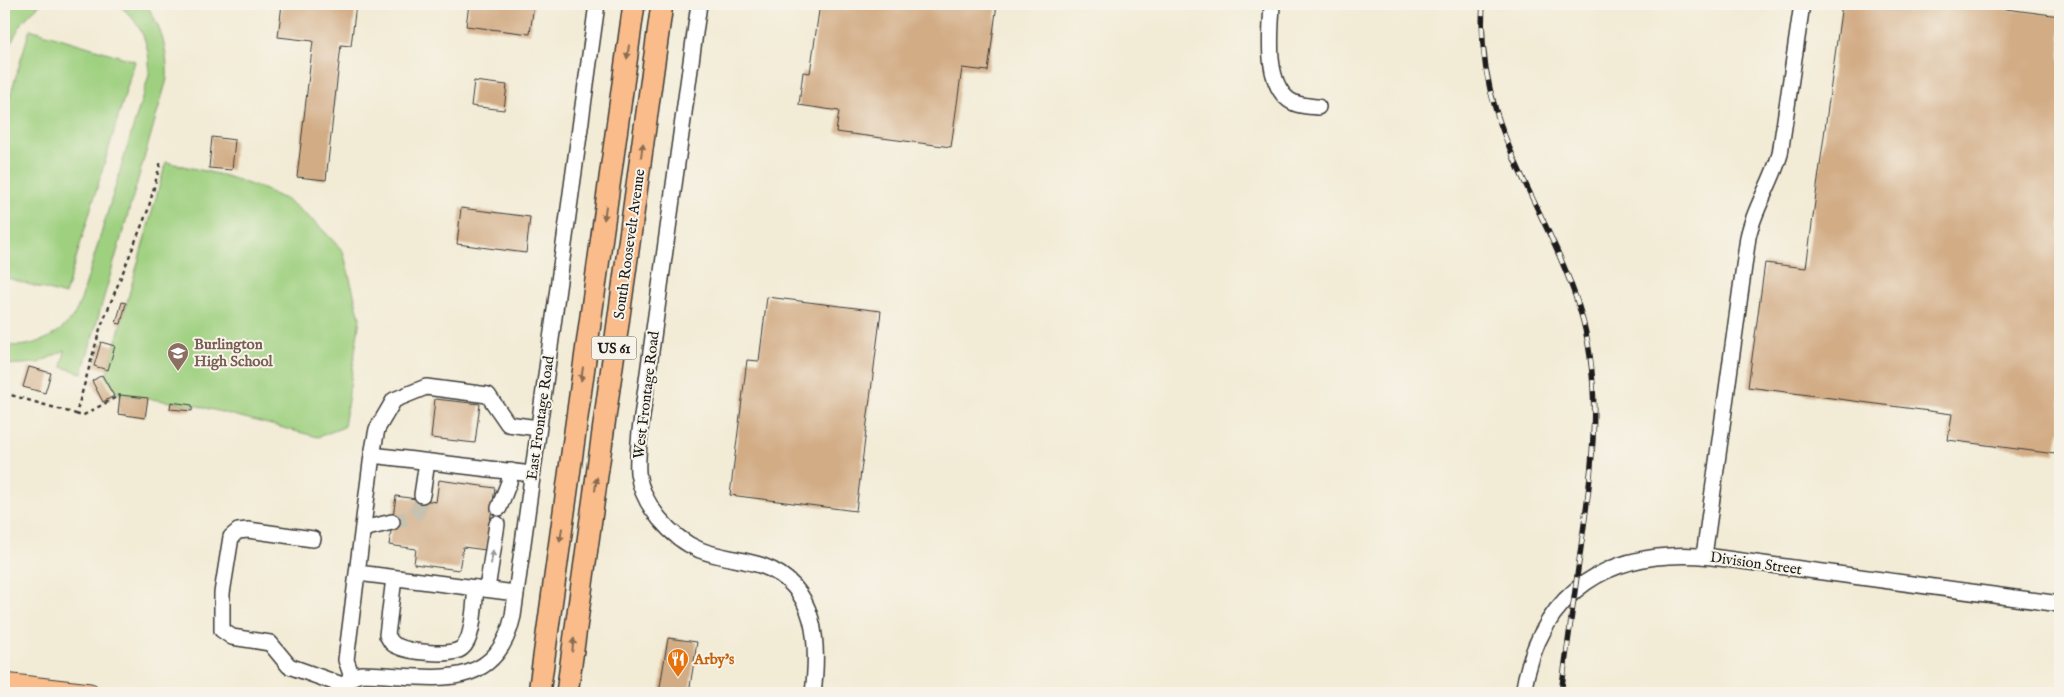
<svg xmlns="http://www.w3.org/2000/svg" width="2064" height="697" viewBox="0 0 2064 697" font-family="'IM FELL English',serif">
  <style>
    .green { fill: #9fd080; stroke: #5e764e }
    .building { fill: #d2ac85 }
    .lines { fill: none; stroke-linecap: round; stroke-linejoin: round }
    .minor-tunnel { stroke: #c7c2b0; stroke-width: 15; stroke-dasharray: 15 8; stroke-linecap: butt }
    .minor-casing { stroke: #3c3b38; stroke-width: 18 }
    .major-casing { stroke: #3c3b38; stroke-width: 21 }
    .highway-casing { stroke: #3c3b38; stroke-width: 24 }
    .path { stroke: #3c3b38; stroke-width: 2.5; stroke-dasharray: 4 4; stroke-linecap: butt }
    .minor { stroke: #fff; stroke-width: 15 }
    .major { stroke: #f9bc8a; stroke-width: 19 }
    .highway { stroke: #f9bc8a; stroke-width: 21 }
    .rail-casing { stroke: #1c1c1c; stroke-width: 5.5 }
    .rail { stroke: #f7f3e8; stroke-width: 4; stroke-dasharray: 11; stroke-linecap: butt }
    .oneway { fill: #8a6c53 }
    .oneway2 { fill: #999 }
    .labels { text-anchor: middle; stroke-width: 4; stroke-linejoin: round; paint-order: stroke }
    .shield { fill: #f7f3e8; stroke: #5e5c59; stroke-width: 1 }
    .shield-label { font-size: 14px; font-weight: bold; fill: #1c1c1c }
    .street-label { font-size: 15px; fill: #1c1c1c; stroke: #f7f3e8 }
    .education-label { font-size: 15px; font-weight: bold; fill: #785e54; stroke: #f7f3e8; text-anchor: start }
    .food-label { font-size: 15px; font-weight: bold; fill: #c56008; stroke: #f7f3e8; text-anchor: start }
  </style>
  <rect width="100%" height="100%" fill="#f7f3e8"/>
  <filter id="ink" filterUnits="userSpaceOnUse"><feTurbulence type="fractalNoise" baseFrequency=".02" numOctaves="2"/><feDisplacementMap in="SourceGraphic" scale="10" xChannelSelector="R" yChannelSelector="G"/><feConvolveMatrix kernelMatrix="1 2 1 2 8 2 1 2 1" color-interpolation-filters="sRGB"/></filter>
  <filter id="wash" filterUnits="userSpaceOnUse"><feTurbulence type="fractalNoise" baseFrequency=".0096" numOctaves="4" result="noise"/><feDisplacementMap in="SourceGraphic" scale="20" xChannelSelector="R" yChannelSelector="G"/><feGaussianBlur stdDeviation="1.12" result="paint"/><feColorMatrix in="noise" values="0 0 0 0 0 0 0 0 0 0 0 0 0 0 0 0 0 1.4 0 .05"/><feComposite in="paint" operator="in"/></filter>
  <g filter="url(#wash)">
    <rect width="100%" height="100%" fill="#f2ebd5"/>
    <g class="green">
      <path d="M13,4H41C17,24 12,38 4,68V15Z"/>
      <path d="M117,4H146C162,28 168,51 167,79L82,373L62,367L65,350L38,363L4,365V344C27,351 58,337 72,318C76,313 78,306 81,300L149,75C151,46 141,21 117,4Z"/>
      <polygon points="30,29 135,61 65,295 4,277 4,116"/>
      <polygon points="166,162 226,176 263,189 289,201 318,225 343,251 360,318 344,427 318,437 198,406 118,394 106,377"/>
    </g>
    <g id="blocks">
      <g class="building">
        <polygon points="282,4 356,4 351,46 341,45 326,180 297,177 313,41 278,37"/>
        <polygon points="469,4 534,4 530,34 466,26"/>
        <polygon points="820,4 846,8 847,4 997,4 988,71 962,68 951,147 836,132 839,111 799,105 803,72 810,73"/>
        <polygon points="1842,4 1967,4 2060,16 2060,429 2055,454 1948,440 1952,414 1748,387 1765,263 1806,268"/>
        <polygon points="474,81 507,85 504,110 471,106"/>
        <polygon points="212,137 235,140 232,170 209,168"/>
        <polygon points="461,208 530,217 526,253 457,244"/>
        <polygon points="767,297 881,311 856,511 730,495 747,360 759,361"/>
        <polygon points="122,302 126,303 121,324 116,323"/>
        <polygon points="101,342 115,346 108,370 94,366"/>
        <polygon points="29,367 51,373 45,393 23,387"/>
        <polygon points="102,375 114,396 103,402 92,381"/>
        <polygon points="120,395 148,398 145,418 118,414"/>
        <polygon points="435,399 480,404 475,443 431,438"/>
        <polygon points="171,402 192,405 192,411 170,409"/>
        <polygon points="439,480 495,488 486,550 463,547 459,570 414,564 416,549 389,545 396,496 436,502"/>
        <polygon points="668,638 697,642 689,693 659,693"/>
      </g>
    </g>
  </g>
  <g filter="url(#ink)">
    <use href="#blocks" fill-opacity="0" stroke="#3c3b38" stroke-width="1"/>
    <g class="lines">
      <path class="minor-tunnel" d="M392,522C413,517 419,518 422,495"/>
      <g class="minor-casing">
        <g id="minor">
          <path d="M699,4L640,431C639,445 637,459 638,473C642,505 671,538 700,550C720,558 743,559 763,566C818,586 819,645 813,693"/>
          <path d="M1272,4C1271,31 1264,81 1289,100C1297,106 1308,106 1318,107"/>
          <polyline points="372,455 377,429 394,400 426,387 488,395 508,424 538,428"/>
          <polyline points="422,495 427,462"/>
          <polyline points="499,508 509,482 511,471"/>
          <polyline points="363,529 392,522"/>
          <polyline points="313,539 248,530 238,531 231,537 222,593 222,630 232,637 270,643 289,666 345,686"/>
          <path d="M1704,556L1748,237C1754,208 1772,183 1780,154L1802,4"/>
          <polyline points="358,573 516,593"/>
          <path d="M394,578L387,635C390,640 391,644 397,646C409,652 452,657 462,648C474,639 474,603 476,588"/>
          <polyline points="487,589 497,524"/>
          <polyline points="352,677 346,660 372,455 532,474"/>
          <path d="M343,693L350,678L361,674C428,675 495,697 513,616L597,4"/>
          <path d="M1523,693C1540,589 1611,547 1712,557L2060,604"/>
        </g>
      </g>
      <g class="major-casing">
        <polyline id="major" points="4,683 90,693"/>
      </g>
      <g class="highway-casing">
        <g id="highway">
          <polyline points="539,693 634,4"/>
          <polyline points="567,693 662,4"/>
        </g>
      </g>
      <g class="path">
        <polyline points="4,393 76,414 100,329 148,210 161,161"/>
        <polyline points="76,414 82,416 120,395"/>
      </g>
      <use href="#minor" class="minor"/>
      <use href="#major" class="major"/>
      <use href="#highway" class="highway"/>
      <g class="rail-casing">
        <path id="rail" d="M1483,4C1474,123 1545,201 1579,307C1604,385 1592,468 1581,547C1574,596 1568,644 1561,693"/>
      </g>
      <use href="#rail" class="rail"/>
    </g>
    <defs><path id="oneway-solid" d="M-6-.8H1V-3.2L6.5 0L1 3.2V.8H-6Z" transform="scale(1.25)"/></defs>
    <g class="oneway">
      <use href="#oneway-solid" transform="translate(628 52) rotate(98)"/>
      <use href="#oneway-solid" transform="translate(642 150) rotate(-82)"/>
      <use href="#oneway-solid" transform="translate(605 213) rotate(98)"/>
      <use href="#oneway-solid" transform="translate(582 374) rotate(98)"/>
      <use href="#oneway-solid" transform="translate(596 484) rotate(-82)"/>
      <use href="#oneway-solid" transform="translate(561 535) rotate(98)"/>
      <use href="#oneway-solid" transform="translate(573 645) rotate(-82)"/>
    </g>
    <use class="oneway2" href="#oneway-solid" transform="translate(492 557) rotate(-82)"/>
  </g>
  <defs>
    <g id="school-pin" transform="scale(1.125)"><path d="M0 17L-7.5 6A9.5 9.5 0 1 1 7.5 6Z" fill="#8d6e63" stroke="#f7f3e8"/><path d="M0-5L7-2L0 1L-7-2ZM-4 1L0 2.5L4 1V4Q0 6-4 4Z" fill="#fff"/></g>
    <g id="restaurant-pin" transform="scale(1.125)"><path d="M0 17L-7.5 6A9.5 9.5 0 1 1 7.5 6Z" fill="#e8710a" stroke="#f7f3e8"/><path d="M-5-6h1v4h1v-4h1v4h1v-4h1v5L-1.5 .5V6h-2V.5L-5-1ZM5-6V6H3V1.5H1.5Q1.5-4 5-6Z" fill="#fff"/></g>
  </defs>
  <g fill-rule="evenodd">
    <use href="#school-pin" x="178" y="353"/>
    <use href="#restaurant-pin" x="678" y="659"/>
  </g>
  <g class="labels">
    <rect class="shield" x="591.5" y="336.5" width="45" height="23" rx="4"/>
    <g class="shield-label">
      <text x="614" y="353">US 61</text>
    </g>
    <g class="street-label">
      <text transform="translate(629 244) rotate(-82)" y="5">South Roosevelt Avenue</text>
      <text transform="translate(646 395) rotate(-83)" y="5">West Frontage Road</text>
      <text transform="translate(540 418) rotate(-82)" y="5">East Frontage Road</text>
      <text transform="translate(1756 563) rotate(8)" y="5">Division Street</text>
    </g>
    <g class="education-label">
      <text x="194" y="349">Burlington<tspan x="194" dy="17">High School</tspan></text>
    </g>
    <g class="food-label">
      <text x="694" y="664">Arby's</text>
    </g>
  </g>
  <rect width="2064" height="697" fill="none" stroke="#f7f3e8" stroke-width="20"/>
</svg>
